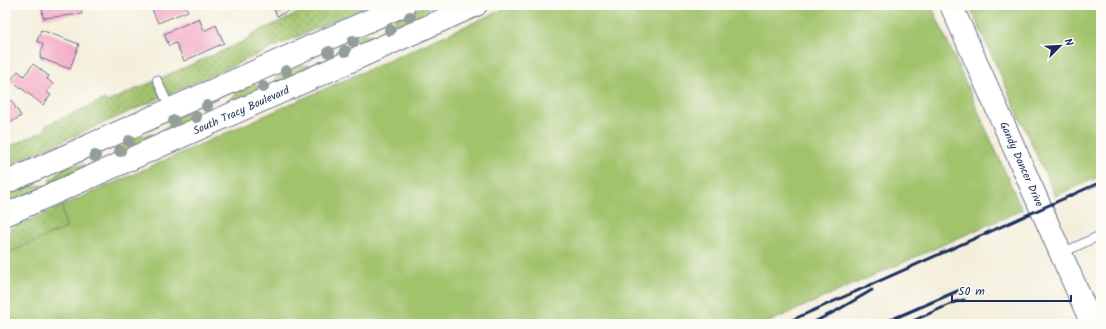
<svg xmlns="http://www.w3.org/2000/svg" width="1106" height="329" viewBox="0 0 1106 329" font-family="Kalam,sans-serif">
  <style>
    .green { fill: #a1c36c; stroke: #5e7965 }
    .park { fill: url(#park-dots); stroke: #5e7965 }
    .building { fill: #f4abc6 }
    .lines { fill: none; stroke-linecap: round; stroke-linejoin: round }
    .lane-casing { stroke: #67728a; stroke-width: 10 }
    .secondary-casing { stroke: #67728a; stroke-width: 24 }
    .primary-casing { stroke: #67728a; stroke-width: 24 }
    .lane { stroke: #fff; stroke-width: 8 }
    .secondary { stroke: #fff; stroke-width: 22 }
    .primary { stroke: #fff; stroke-width: 22 }
    .rail { stroke: #1b2f5e; stroke-width: 3 }
    .tree { fill: #939e99 }
    .labels { text-anchor: middle; stroke-width: 3; stroke-linejoin: round; paint-order: stroke }
    .street-label { font-size: 11px; fill: #1b2f5e; stroke: #fdfcf7 }
  </style>
  <defs>
    <pattern id="park-dots" width="8" height="8" patternUnits="userSpaceOnUse"><rect width="8" height="8" fill="#a1c36c"/><path d="M2 2h.1M6 6h.1" fill="none" stroke="#829f5c" stroke-width="1.8" stroke-linecap="round"/></pattern>
  </defs>
  <rect width="100%" height="100%" fill="#fdfcf7"/>
  <filter id="ink" filterUnits="userSpaceOnUse"><feTurbulence type="fractalNoise" baseFrequency=".025" numOctaves="2"/><feDisplacementMap in="SourceGraphic" scale="8" xChannelSelector="R" yChannelSelector="G"/><feConvolveMatrix kernelMatrix="1 2 1 2 8 2 1 2 1" color-interpolation-filters="sRGB"/></filter>
  <filter id="wash" filterUnits="userSpaceOnUse"><feTurbulence type="fractalNoise" baseFrequency=".012" numOctaves="4" result="noise"/><feDisplacementMap in="SourceGraphic" scale="16" xChannelSelector="R" yChannelSelector="G"/><feGaussianBlur stdDeviation="0.9" result="paint"/><feColorMatrix in="noise" values="0 0 0 0 0 0 0 0 0 0 0 0 0 0 0 0 0 1.4 0 .05"/><feComposite in="paint" operator="in"/></filter>
  <g filter="url(#wash)">
    <rect width="100%" height="100%" fill="#f4efdc"/>
    <g class="green">
      <polygon points="426,5 429,11 410,24 389,32 390,28 395,24 395,18"/>
      <polygon points="513,5 931,5 1022,210 764,324 5,324 5,254 66,228 62,206"/>
      <polygon points="969,5 1101,5 1101,176 1055,196"/>
      <polygon points="365,32 367,35 376,35 377,37 341,56 341,50 348,44 347,40"/>
      <polygon points="298,62 301,66 309,65 313,69 275,85 274,80 281,74 281,70"/>
      <path d="M253,82L255,85C261,87 265,82 268,88L229,106V100L236,95V89Z"/>
      <polygon points="187,112 189,116 196,114 201,118 163,135 162,130 169,126 169,120"/>
      <polygon points="140,132 144,136 153,134 156,138 117,155 117,150 124,145 123,140"/>
      <polygon points="74,162 77,165 84,165 86,169 51,185 50,179 57,176 59,171"/>
      <path d="M27,183C31,189 35,185 41,185L43,188L6,205L5,201L6,199L11,196V192Z"/>
    </g>
    <g class="park">
      <polygon points="316,5 369,5 5,167 5,148 46,130 45,126 105,99 107,102 251,38 250,35"/>
      <polygon points="62,206 66,228 5,254 5,231"/>
    </g>
    <g id="blocks">
      <g class="building">
        <polygon points="49,5 81,5 82,14 43,18 42,6"/>
        <polygon points="150,5 185,5 188,11 158,23"/>
        <polygon points="272,5 301,5 277,16"/>
        <polygon points="199,18 204,31 216,25 224,43 184,61 176,43 169,46 164,34"/>
        <polygon points="41,30 79,44 70,69 40,58 43,44 37,41"/>
        <polygon points="33,64 49,76 47,79 53,84 46,92 51,95 43,105 11,80 18,71 24,76"/>
        <polygon points="5,91 21,116 7,125 5,122"/>
      </g>
    </g>
  </g>
  <g filter="url(#ink)">
    <use href="#blocks" fill-opacity="0" stroke="#67728a" stroke-width="1"/>
    <g class="lines">
      <g class="lane-casing">
        <g id="lane">
          <polyline points="157,80 170,108"/>
          <polyline points="1062,253 1101,235"/>
        </g>
      </g>
      <g class="secondary-casing">
        <polyline id="secondary" points="951,5 1092,324"/>
      </g>
      <g class="primary-casing">
        <g id="primary">
          <polyline points="5,183 404,5"/>
          <polyline points="5,215 476,5"/>
        </g>
      </g>
      <use href="#lane" class="lane"/>
      <use href="#secondary" class="secondary"/>
      <use href="#primary" class="primary"/>
      <g class="rail">
        <polyline points="783,324 1101,182"/>
        <polyline points="810,324 836,311 872,290"/>
        <polyline points="881,324 960,290"/>
        <polyline points="906,324 955,302 964,300"/>
      </g>
    </g>
    <g class="tree">
      <circle cx="410" cy="17" r="6"/>
      <circle cx="390" cy="30" r="6"/>
      <circle cx="353" cy="41" r="6"/>
      <circle cx="345" cy="51" r="6"/>
      <circle cx="329" cy="52" r="6"/>
      <circle cx="286" cy="71" r="6"/>
      <circle cx="263" cy="87" r="6"/>
      <circle cx="207" cy="106" r="6"/>
      <circle cx="196" cy="117" r="6"/>
      <circle cx="174" cy="121" r="6"/>
      <circle cx="129" cy="141" r="6"/>
      <circle cx="120" cy="151" r="6"/>
      <circle cx="95" cy="156" r="6"/>
    </g>
  </g>
  <g class="labels">
    <g class="street-label">
      <text transform="translate(241 110) rotate(-24)" y="4">South Tracy Boulevard</text>
      <text transform="translate(1022 164) rotate(66)" y="4">Gandy Dancer Drive</text>
    </g>
  </g>
  <rect width="1106" height="329" fill="none" stroke="#fdfcf7" stroke-width="20"/>
  <g transform="translate(1060 46) rotate(66)" stroke="#fdfcf7" stroke-width="3" paint-order="stroke">
  <path d="M0-3L7 15L0 10L-7 15Z" fill="#1b2f5e"/>
  <text y="-6" font-size="11" font-weight="bold" text-anchor="middle" fill="#1b2f5e">N</text>
  </g>
  <path d="M952 295v6h119v-6" fill="none" stroke="#1b2f5e" stroke-width="2"/>
  <text x="958" y="295" font-size="12" fill="#1b2f5e" stroke="#fdfcf7" stroke-width="3" paint-order="stroke">50 m</text>
</svg>
